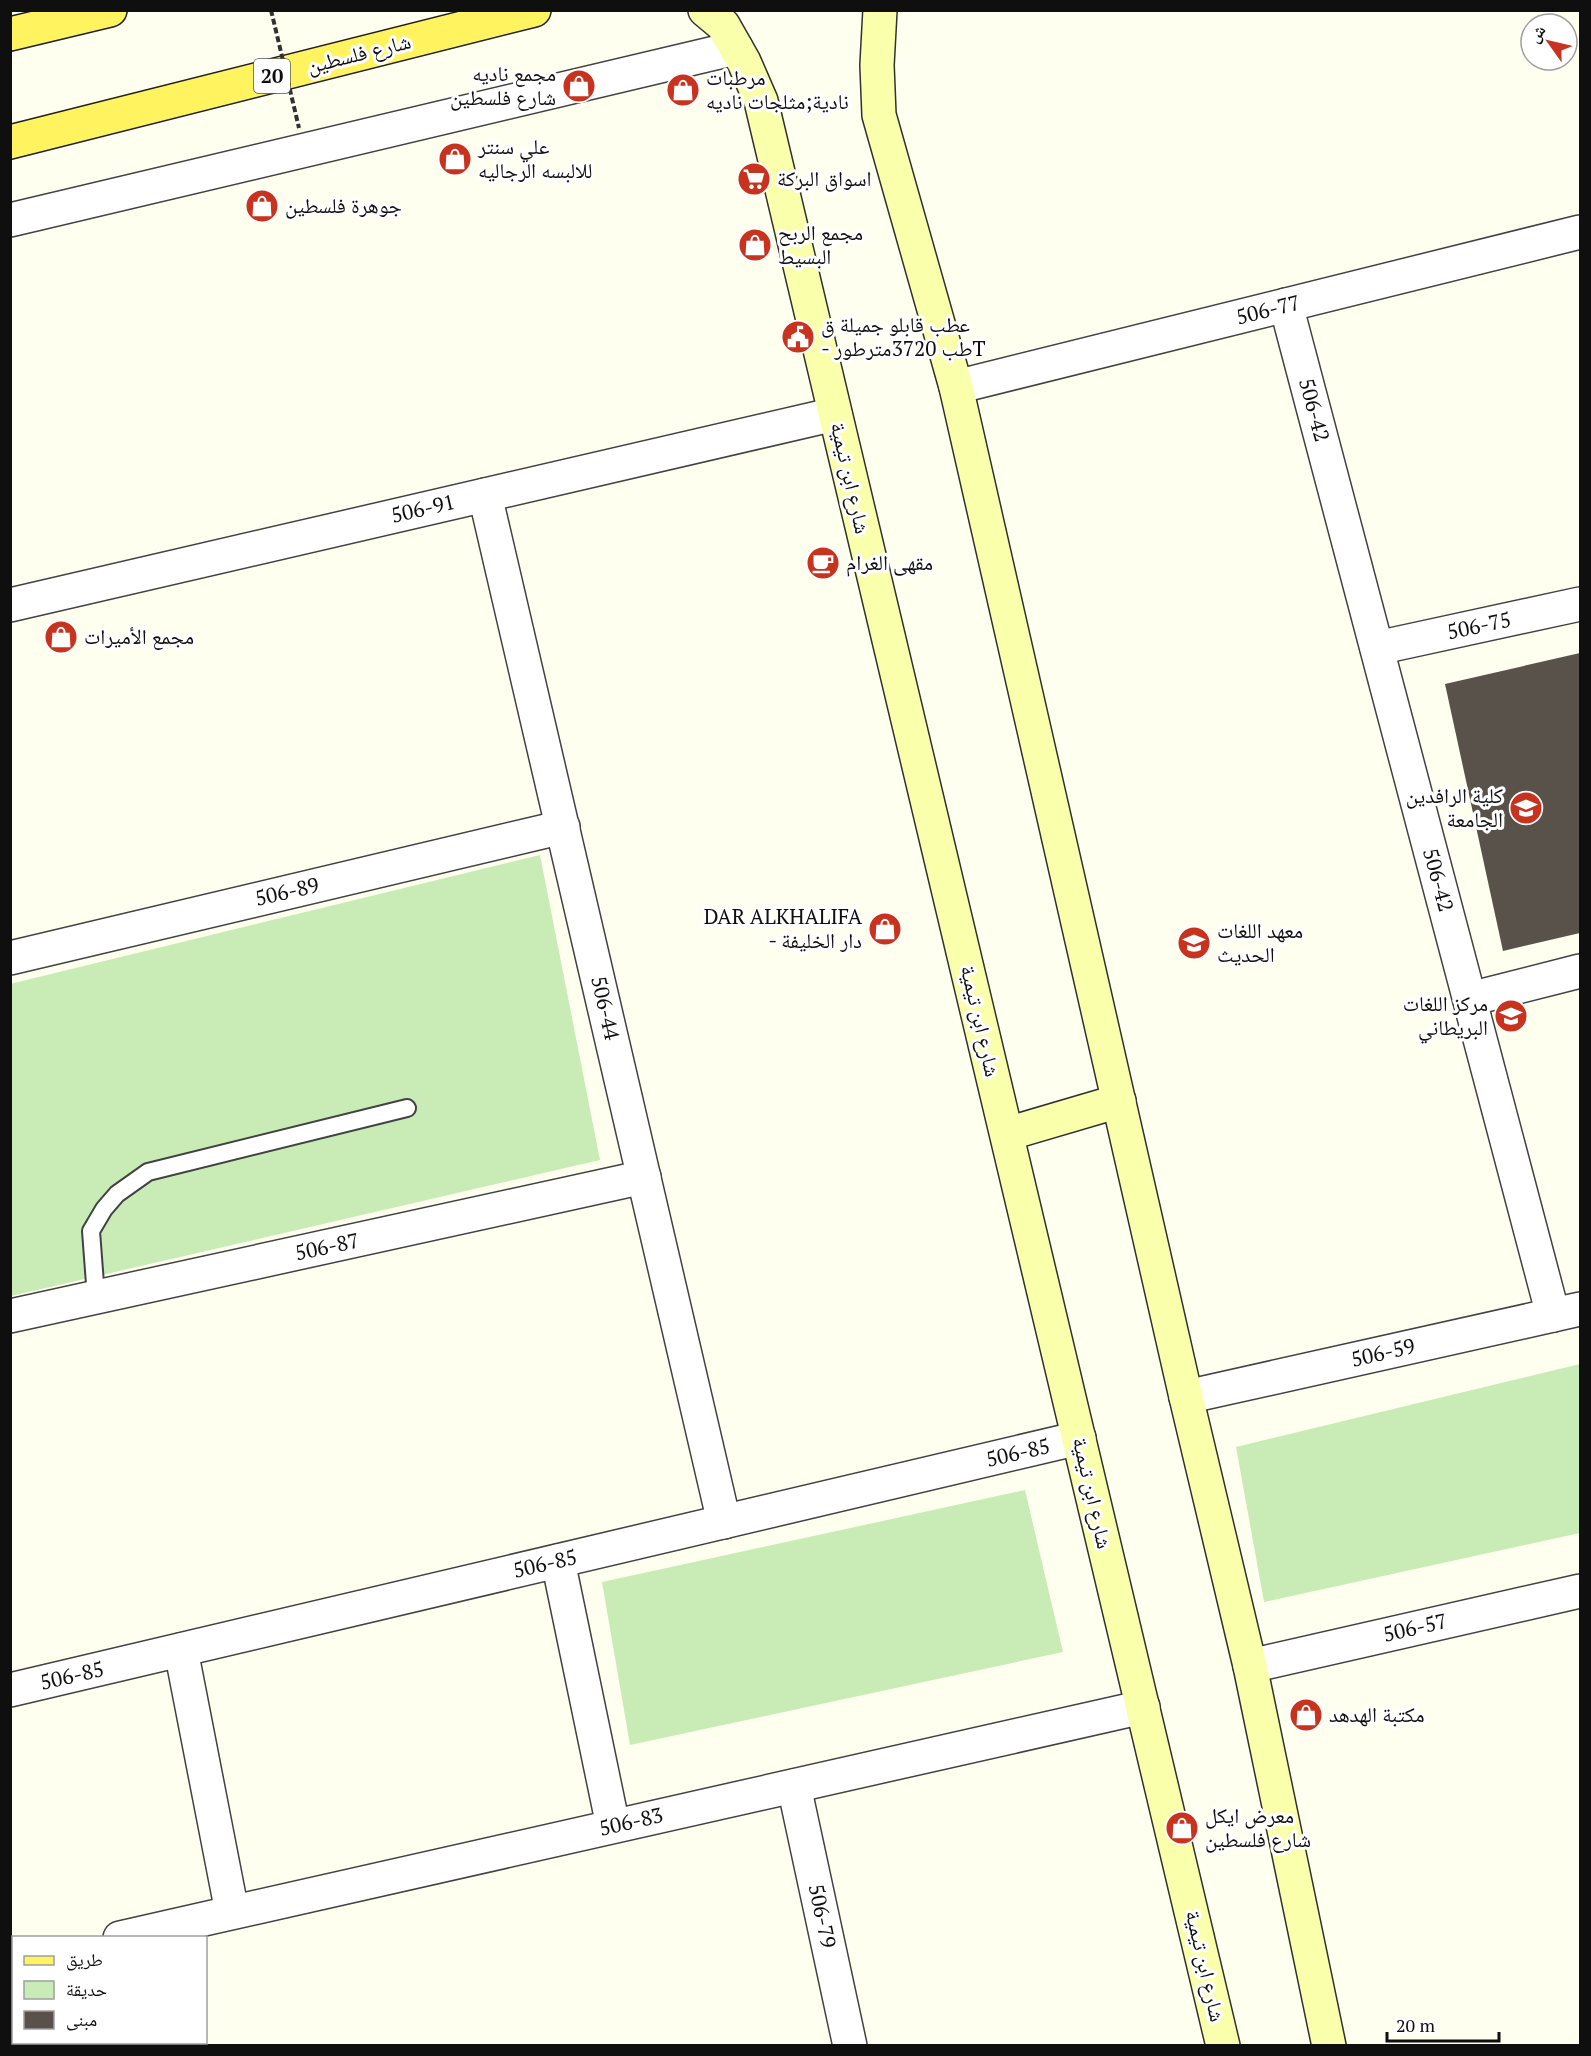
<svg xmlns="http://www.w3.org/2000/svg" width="1591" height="2056" viewBox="0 0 1591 2056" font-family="'PT Serif','Noto Naskh Arabic',serif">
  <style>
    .green { fill: #c9ecb7 }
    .building { fill: #58524a }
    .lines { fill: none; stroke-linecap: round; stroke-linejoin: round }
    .lane-casing { stroke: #424242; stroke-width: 20 }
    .street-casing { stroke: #424242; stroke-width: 36 }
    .secondary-casing { stroke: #313131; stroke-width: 36 }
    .primary-casing { stroke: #202020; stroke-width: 36 }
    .lane { stroke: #fff; stroke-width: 16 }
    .street { stroke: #fff; stroke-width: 33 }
    .secondary { stroke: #faffab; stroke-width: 33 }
    .primary { stroke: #fff460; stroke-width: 33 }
    .path-bridge { stroke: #313131; stroke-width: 4; stroke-dasharray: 6 3; stroke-linecap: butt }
    .labels { text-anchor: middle; stroke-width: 6; stroke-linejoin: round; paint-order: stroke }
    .shield { fill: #fff; stroke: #575757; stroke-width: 1.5 }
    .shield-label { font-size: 20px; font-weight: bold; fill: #0f0f0f }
    .street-label { font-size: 21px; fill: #0f0f0f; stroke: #fff }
    .poi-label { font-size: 21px; fill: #0f0f0f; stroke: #fff; text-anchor: start }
  </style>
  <rect width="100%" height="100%" fill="#fffff0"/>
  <g class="green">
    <polygon points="540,855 600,1160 11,1296 10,984"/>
    <polygon points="1580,1364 1580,1533 1264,1602 1236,1447"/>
    <polygon points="1025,1490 1063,1652 630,1745 602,1582"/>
  </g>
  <polygon class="building" points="1580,653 1580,933 1503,951 1445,684"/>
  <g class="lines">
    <g class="lane-casing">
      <polyline id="lane" points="96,1297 91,1231 104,1209 117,1194 148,1172 407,1108"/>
    </g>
    <g class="street-casing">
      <g id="street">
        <polyline points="10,220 736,48"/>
        <polyline points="1286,305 1553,1315"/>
        <polyline points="956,387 1580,232"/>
        <polyline points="485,495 724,1522"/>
        <polyline points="10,605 835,414"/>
        <polyline points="1377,648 1580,604"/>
        <polyline points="10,958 563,827"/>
        <polyline points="1470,999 1580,971"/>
        <polyline points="10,1316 644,1177"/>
        <polyline points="1186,1397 1580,1309"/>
        <polyline points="558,1561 613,1826"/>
        <polyline points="181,1650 232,1912"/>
        <polyline points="1250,1666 1580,1591"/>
        <polyline points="10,1690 1079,1438"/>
        <polyline points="794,1786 850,2046"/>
        <polyline points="120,1938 1143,1707"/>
        <polyline points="10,1962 14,1961"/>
        <polyline points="98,2042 99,2046"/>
      </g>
    </g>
    <g class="secondary-casing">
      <g id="secondary">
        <polyline points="705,10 723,25 744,62 761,101 1223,2046"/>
        <polyline points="880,10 877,65 879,115 956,387 1186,1397 1250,1666 1329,2046"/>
        <polyline points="1007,1134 1119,1101"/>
      </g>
    </g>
    <g class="primary-casing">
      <g id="primary">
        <polyline points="10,34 110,10"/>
        <polyline points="10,142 534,10"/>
      </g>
    </g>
    <use href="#lane" class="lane"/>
    <use href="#street" class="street"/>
    <use href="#secondary" class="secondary"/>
    <use href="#primary" class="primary"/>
    <polyline class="path-bridge" points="271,10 299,128"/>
  </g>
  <defs>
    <g id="shop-disc" transform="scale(1.725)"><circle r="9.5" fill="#c7331e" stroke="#fff"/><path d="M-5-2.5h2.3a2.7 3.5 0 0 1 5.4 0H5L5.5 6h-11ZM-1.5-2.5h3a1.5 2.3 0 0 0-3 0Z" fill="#fff"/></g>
    <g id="supermarket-disc" transform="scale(1.725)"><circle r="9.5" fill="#c7331e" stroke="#fff"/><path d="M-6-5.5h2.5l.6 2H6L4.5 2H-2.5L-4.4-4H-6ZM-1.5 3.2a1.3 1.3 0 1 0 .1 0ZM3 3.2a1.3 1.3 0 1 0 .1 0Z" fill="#fff"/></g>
    <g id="civic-disc" transform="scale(1.725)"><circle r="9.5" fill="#c7331e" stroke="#fff"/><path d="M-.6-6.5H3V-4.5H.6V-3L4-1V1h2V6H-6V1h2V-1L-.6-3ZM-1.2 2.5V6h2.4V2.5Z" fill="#fff"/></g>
    <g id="cafe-disc" transform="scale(1.725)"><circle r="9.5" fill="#c7331e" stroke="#fff"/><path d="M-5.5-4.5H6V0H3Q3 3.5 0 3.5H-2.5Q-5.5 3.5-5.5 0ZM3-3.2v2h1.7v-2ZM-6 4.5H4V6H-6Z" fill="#fff"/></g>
    <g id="university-disc" transform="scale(1.725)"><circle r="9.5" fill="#c7331e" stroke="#fff"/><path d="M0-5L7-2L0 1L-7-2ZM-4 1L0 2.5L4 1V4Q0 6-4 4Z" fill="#fff"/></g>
    <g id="school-disc" transform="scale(1.725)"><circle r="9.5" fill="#c7331e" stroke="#fff"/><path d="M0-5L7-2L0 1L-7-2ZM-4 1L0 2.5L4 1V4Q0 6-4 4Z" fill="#fff"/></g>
  </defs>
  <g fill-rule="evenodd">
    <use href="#shop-disc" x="579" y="86"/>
    <use href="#shop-disc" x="683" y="90"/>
    <use href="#shop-disc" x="455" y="159"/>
    <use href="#supermarket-disc" x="754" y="179"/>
    <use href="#shop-disc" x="262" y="206"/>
    <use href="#shop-disc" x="755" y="245"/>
    <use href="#civic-disc" x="798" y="337"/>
    <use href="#cafe-disc" x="823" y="563"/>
    <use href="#shop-disc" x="61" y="637"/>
    <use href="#university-disc" x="1526" y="808"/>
    <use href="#shop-disc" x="885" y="929"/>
    <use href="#school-disc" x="1194" y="943"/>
    <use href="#school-disc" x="1511" y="1016"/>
    <use href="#shop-disc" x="1306" y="1715"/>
    <use href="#shop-disc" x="1182" y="1828"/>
  </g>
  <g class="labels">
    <rect class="shield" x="254" y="59" width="36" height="34" rx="4.5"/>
    <g class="shield-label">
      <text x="272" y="83">20</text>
    </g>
    <g class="street-label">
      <text transform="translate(359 54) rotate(-14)" y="7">شارع فلسطين</text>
      <text transform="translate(1268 310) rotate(-14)" y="7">506-77</text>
      <text transform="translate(1314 410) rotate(75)" y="7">506-42</text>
      <text transform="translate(850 478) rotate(77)" y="7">شارع ابن تيمية</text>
      <text transform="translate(423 509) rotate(-13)" y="7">506-91</text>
      <text transform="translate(1479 626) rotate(-12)" y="7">506-75</text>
      <text transform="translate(1438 880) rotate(75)" y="7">506-42</text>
      <text transform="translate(287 892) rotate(-13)" y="7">506-89</text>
      <text transform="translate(605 1008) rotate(77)" y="7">506-44</text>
      <text transform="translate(980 1021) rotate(77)" y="7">شارع ابن تيمية</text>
      <text transform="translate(327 1247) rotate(-12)" y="7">506-87</text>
      <text transform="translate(1383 1353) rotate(-13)" y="7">506-59</text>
      <text transform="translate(1018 1453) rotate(-13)" y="7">506-85</text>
      <text transform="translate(1092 1493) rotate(77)" y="7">شارع ابن تيمية</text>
      <text transform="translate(545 1564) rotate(-13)" y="7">506-85</text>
      <text transform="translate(1415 1628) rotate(-13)" y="7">506-57</text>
      <text transform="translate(72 1676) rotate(-13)" y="7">506-85</text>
      <text transform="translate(631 1822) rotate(-13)" y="7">506-83</text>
      <text transform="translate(822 1916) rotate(78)" y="7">506-79</text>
      <text transform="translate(1205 1966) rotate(77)" y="7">شارع ابن تيمية</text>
    </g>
    <g class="poi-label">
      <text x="556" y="81" text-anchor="end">مجمع ناديه<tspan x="556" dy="24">شارع فلسطين</tspan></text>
      <text x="706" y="85">مرطبات<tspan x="706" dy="24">نادية;مثلجات ناديه</tspan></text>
      <text x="478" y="154">علي سنتر<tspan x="478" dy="24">للالبسه الرجاليه</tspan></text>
      <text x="777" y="186">اسواق البركة</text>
      <text x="285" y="213">جوهرة فلسطين</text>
      <text x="778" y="240">مجمع الربح<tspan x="778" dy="24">البسيط</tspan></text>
      <text x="821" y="332">عطب قابلو جميلة ق<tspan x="821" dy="24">- طب 3720مترطورT</tspan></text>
      <text x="846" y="570">مقهى الغرام</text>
      <text x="84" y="644">مجمع الأميرات</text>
      <text x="1503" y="803" text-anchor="end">كلية الرافدين<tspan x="1503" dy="24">الجامعة</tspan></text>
      <text x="862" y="924" text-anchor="end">DAR ALKHALIFA<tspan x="862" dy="24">- دار الخليفة</tspan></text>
      <text x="1217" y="938">معهد اللغات<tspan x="1217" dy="24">الحديث</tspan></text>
      <text x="1488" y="1011" text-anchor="end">مركز اللغات<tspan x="1488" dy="24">البريطاني</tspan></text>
      <text x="1329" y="1722">مكتبة الهدهد</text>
      <text x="1205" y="1823">معرض ايكل<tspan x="1205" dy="24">شارع فلسطين</tspan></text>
    </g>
  </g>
  <rect width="1591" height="2056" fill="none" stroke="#0f0f0f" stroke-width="24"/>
  <rect x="12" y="1936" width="195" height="108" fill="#ffffff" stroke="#9f9f9f" stroke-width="1.5"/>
  <rect x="24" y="1956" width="30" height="9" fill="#fff460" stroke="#9f9f9f" stroke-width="1.5"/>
  <text x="66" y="1966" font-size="18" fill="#0f0f0f">طريق</text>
  <rect x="24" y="1981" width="30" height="18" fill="#c9ecb7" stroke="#9f9f9f" stroke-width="1.5"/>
  <text x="66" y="1996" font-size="18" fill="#0f0f0f">حديقة</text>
  <rect x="24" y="2011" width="30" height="18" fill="#58524a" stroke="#9f9f9f" stroke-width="1.5"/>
  <text x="66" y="2026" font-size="18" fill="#0f0f0f">مبنى</text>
  <g transform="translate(1549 42) rotate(304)"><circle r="28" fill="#ffffff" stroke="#9f9f9f" stroke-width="1.5"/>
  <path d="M0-4.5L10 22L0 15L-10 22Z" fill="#c7331e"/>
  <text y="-9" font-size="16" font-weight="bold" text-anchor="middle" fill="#0f0f0f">ش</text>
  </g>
  <path d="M1387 2032v9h112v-9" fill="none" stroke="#0f0f0f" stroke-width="3"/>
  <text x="1396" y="2032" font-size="18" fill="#0f0f0f" stroke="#ffffff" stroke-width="4.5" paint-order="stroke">20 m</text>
</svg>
